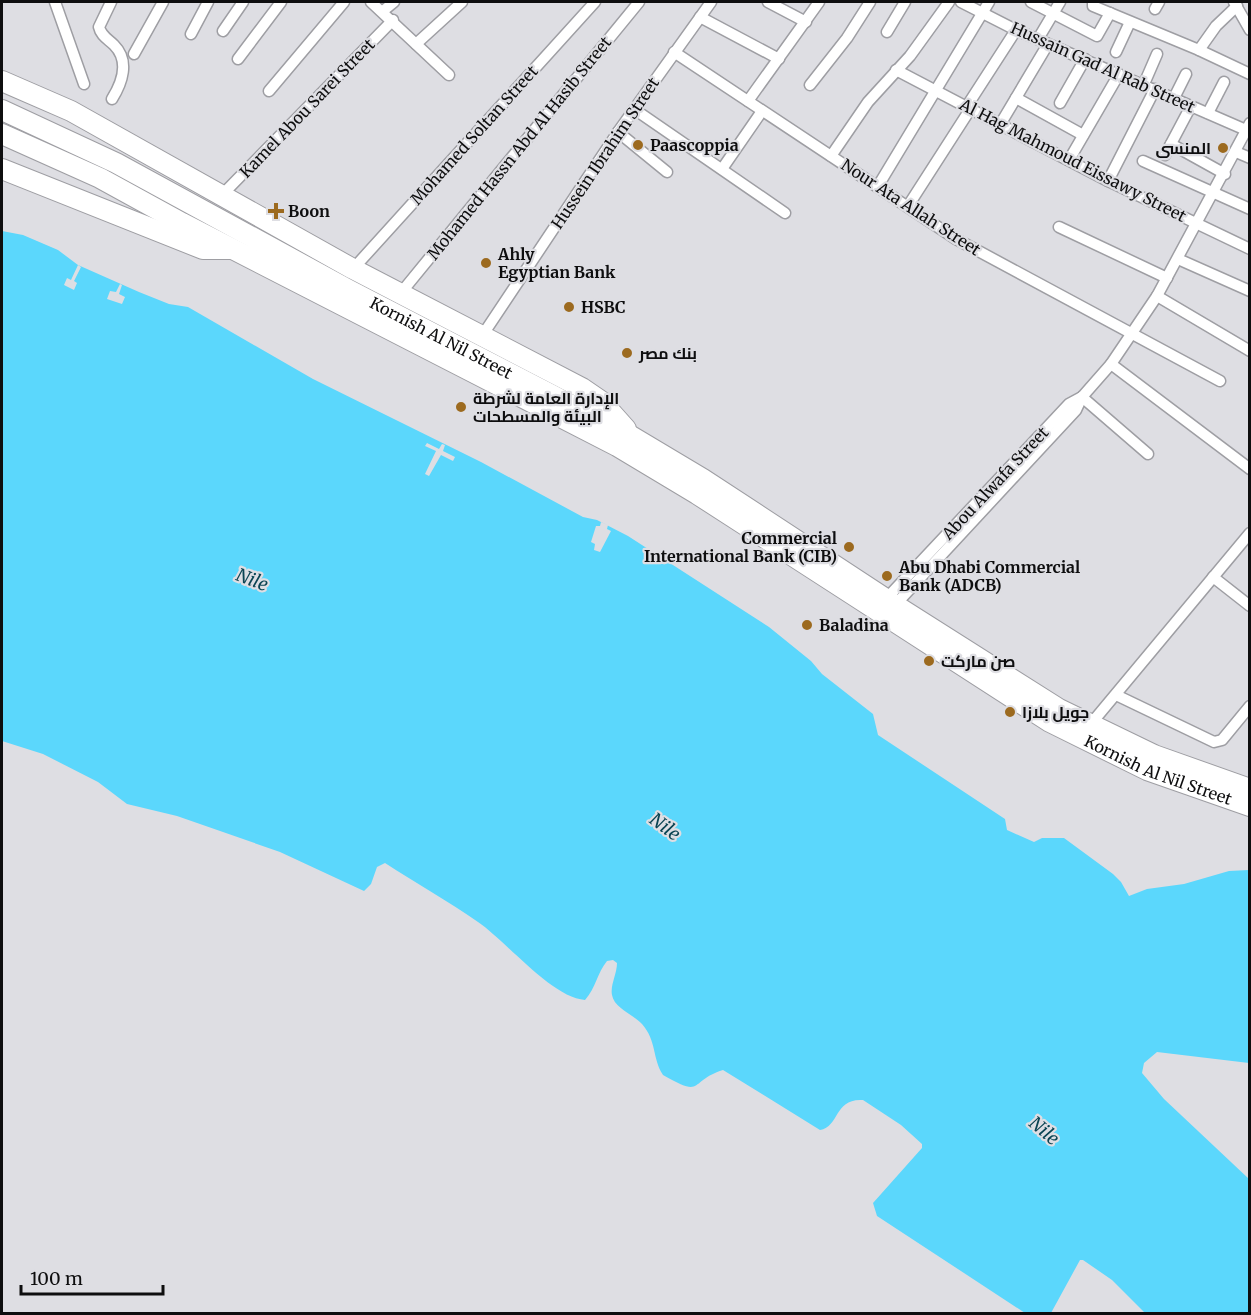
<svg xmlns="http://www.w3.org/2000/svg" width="1251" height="1315" viewBox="0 0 1251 1315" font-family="Merriweather,Cairo,serif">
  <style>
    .water { fill: #5bd7fc }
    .pier { fill: #dedee3 }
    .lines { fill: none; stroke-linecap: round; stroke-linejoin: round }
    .street-casing { stroke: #9e9ea3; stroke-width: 13 }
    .highway-casing { stroke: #9e9ea3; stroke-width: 22 }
    .street { stroke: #fff; stroke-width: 10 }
    .highway { stroke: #fff; stroke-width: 20 }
    .poi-dot { fill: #9c6a1f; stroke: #dedee3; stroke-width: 2 }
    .labels { text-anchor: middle; stroke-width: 4.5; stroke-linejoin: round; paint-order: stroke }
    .street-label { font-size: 16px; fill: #0e0e0f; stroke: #dedee3 }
    .poi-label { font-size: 16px; font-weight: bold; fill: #0e0e0f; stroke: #dedee3; text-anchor: start }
    .water-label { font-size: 18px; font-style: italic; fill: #0b4453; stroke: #dedee3 }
  </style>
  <rect width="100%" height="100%" fill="#dedee3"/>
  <path class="water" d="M2,231L23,235L58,250L78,265L139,292L169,304L188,307L313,379L481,462L583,517L597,520L628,536L769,627L811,661L822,674L873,714L878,735L1005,819L1007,830L1034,842L1042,838H1064L1113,874L1121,882L1129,896L1147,889L1184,884L1229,871L1249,870V1063L1157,1052L1144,1063L1142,1073L1164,1099L1249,1179V1313H1145L1112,1280L1083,1260H1080L1051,1313H1025L877,1216L873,1203L922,1148V1144L901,1125L863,1100C834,1098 840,1126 820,1130L723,1070C688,1081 705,1099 663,1075C652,1058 657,1041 642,1024C634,1015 614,1008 612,995C610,985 617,974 617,963L613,960L607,961C597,973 596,988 585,1000C552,998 506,941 478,922C448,901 416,883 385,863L377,867L371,884L364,891L280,852L177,816L127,804L98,782L43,754L2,741Z"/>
  <g class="pier">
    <polygon points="78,265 81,267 74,281 77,283 74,290 64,285 67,278 71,280"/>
    <polygon points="120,284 122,285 119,294 125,297 122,304 107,299 110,291 116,292"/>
    <polygon points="427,443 439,449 442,444 445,445 443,451 455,457 453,461 441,455 429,476 425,474 436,451 425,446"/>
    <polygon points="601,522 608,525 607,529 611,531 600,552 594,550 595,544 591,542 596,526 600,526"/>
  </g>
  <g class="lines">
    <g class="street-casing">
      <g id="street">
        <polyline points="55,2 84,84"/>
        <path d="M111,2L99,27C101,36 108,39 114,45C130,61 122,83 112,99"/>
        <polyline points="371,2 449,75"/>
        <polyline points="768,2 806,22"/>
        <polyline points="961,2 1016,30 1246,130"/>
        <polyline points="1031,2 1097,36 1110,13"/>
        <polyline points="1093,2 1093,6 1199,50 1250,74"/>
        <polyline points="1234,2 1250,30"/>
        <polyline points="1155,9 1159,2"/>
        <polyline points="383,11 394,2"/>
        <polyline points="700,17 779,59"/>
        <polyline points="223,31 243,2"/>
        <polyline points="887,32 905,2"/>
        <polyline points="191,34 208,2"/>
        <polyline points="1038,39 1060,2"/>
        <polyline points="416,44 462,2"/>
        <polyline points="1199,50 1216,26 1237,6"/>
        <polyline points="674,52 956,239 1220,381"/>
        <polyline points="1116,52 1130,22"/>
        <polyline points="134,54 163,2"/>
        <polyline points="238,59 281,2"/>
        <polyline points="896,70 1108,181 1250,249"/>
        <polyline points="1144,84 1157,54"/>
        <polyline points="810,85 847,38 870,2"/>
        <polyline points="269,91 344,2"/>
        <polyline points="1016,98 1083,135"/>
        <polyline points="1174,98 1186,74"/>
        <polyline points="748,101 819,2"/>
        <polyline points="1060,103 1085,59"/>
        <polyline points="967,106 1016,30"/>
        <polyline points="634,109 785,213"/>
        <polyline points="1208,113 1224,82"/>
        <polyline points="1001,123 1048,44"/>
        <polyline points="618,132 667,172"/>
        <polyline points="1171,144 1225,174"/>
        <polyline points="1236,152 1250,158"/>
        <polyline points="1165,155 1191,106"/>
        <polyline points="831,156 868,102 910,56 949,2"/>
        <polyline points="1069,160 1119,74"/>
        <polyline points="1143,161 1250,209"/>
        <polyline points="722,169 762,111"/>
        <polyline points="1108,181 1155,89"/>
        <polyline points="878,186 989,2"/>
        <polyline points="222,195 393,20"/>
        <polyline points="908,206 971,108"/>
        <polyline points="1059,227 1167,278"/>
        <polyline points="1178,259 1250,291"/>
        <polyline points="353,269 595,2"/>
        <polyline points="400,294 639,2"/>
        <polyline points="1157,296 1250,351"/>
        <polyline points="482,336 618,132 711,2"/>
        <polyline points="1111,364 1250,469"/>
        <polyline points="1082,397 1148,454"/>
        <polyline points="1213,577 1250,606"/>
        <polyline points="886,599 1069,404 1082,397"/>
        <polyline points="895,605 1076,410 1082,397 1111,364 1157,296 1250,123"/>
        <polyline points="1116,695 1214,742 1222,740 1250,706"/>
        <polyline points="1090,725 1250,533"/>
      </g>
    </g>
    <g class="highway-casing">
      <g id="highway">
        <polyline points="2,81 71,111 353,269 582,388 601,401 626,429"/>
        <path id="s1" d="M2,110L116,163L349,290L631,436L703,479L895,605L1059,709L1154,755L1250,789"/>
        <path id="s2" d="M2,134L100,178L182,223L617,446L697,494L1050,722L1147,770L1250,806"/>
        <polyline points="2,169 203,249 232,249"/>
      </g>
    </g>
    <use href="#street" class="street"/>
    <use href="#highway" class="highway"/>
  </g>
  <g class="poi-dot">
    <circle cx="638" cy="145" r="6"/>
    <circle cx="1223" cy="148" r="6"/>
    <path d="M273 202h6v6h6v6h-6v6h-6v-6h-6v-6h6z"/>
    <circle cx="486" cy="263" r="6"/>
    <circle cx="569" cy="307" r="6"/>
    <circle cx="627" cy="353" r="6"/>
    <circle cx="461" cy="407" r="6"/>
    <circle cx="849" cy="547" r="6"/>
    <circle cx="887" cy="576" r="6"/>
    <circle cx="807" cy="625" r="6"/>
    <circle cx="929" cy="661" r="6"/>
    <circle cx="1010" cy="712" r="6"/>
  </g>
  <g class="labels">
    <g class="street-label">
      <text transform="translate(1103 67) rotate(24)" y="6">Hussain Gad Al Rab Street</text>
      <text transform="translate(307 108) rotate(-46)" y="6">Kamel Abou Sarei Street</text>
      <text transform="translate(474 135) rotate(-48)" y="6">Mohamed Soltan Street</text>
      <text transform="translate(519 148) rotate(-51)" y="6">Mohamed Hassn Abd Al Hasib Street</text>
      <text transform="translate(605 153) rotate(-56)" y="6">Hussein Ibrahim Street</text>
      <text transform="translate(1073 160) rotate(27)" y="6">Al Hag Mahmoud Eissawy Street</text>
      <text transform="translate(911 207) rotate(33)" y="6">Nour Ata Allah Street</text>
      <text dy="6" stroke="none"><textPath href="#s1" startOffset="495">Kornish Al Nil Street</textPath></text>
      <text transform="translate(995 483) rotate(-47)" y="6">Abou Alwafa Street</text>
      <text dy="6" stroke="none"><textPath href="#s2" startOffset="1322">Kornish Al Nil Street</textPath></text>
    </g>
    <g class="poi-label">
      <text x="650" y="151">Paascoppia</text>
      <text x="1211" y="154" text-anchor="end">المنسى</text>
      <text x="288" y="217">Boon</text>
      <text x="498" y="260">Ahly<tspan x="498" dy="18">Egyptian Bank</tspan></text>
      <text x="581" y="313">HSBC</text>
      <text x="639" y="359">بنك مصر</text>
      <text x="473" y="404">الإدارة العامة لشرطة<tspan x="473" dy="18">البيئة والمسطحات</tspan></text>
      <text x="837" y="544" text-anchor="end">Commercial<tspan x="837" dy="18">International Bank (CIB)</tspan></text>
      <text x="899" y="573">Abu Dhabi Commercial<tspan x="899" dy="18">Bank (ADCB)</tspan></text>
      <text x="819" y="631">Baladina</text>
      <text x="941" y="667">صن ماركت</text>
      <text x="1022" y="718">جويل بلازا</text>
    </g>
    <g class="water-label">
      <text transform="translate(252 580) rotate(21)" y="6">Nile</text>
      <text transform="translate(665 827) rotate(37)" y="6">Nile</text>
      <text transform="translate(1044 1131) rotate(40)" y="6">Nile</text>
    </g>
  </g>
  <rect width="1251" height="1315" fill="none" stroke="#0e0e0f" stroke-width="6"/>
  <path d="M21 1285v9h142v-9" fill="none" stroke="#0e0e0f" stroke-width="3"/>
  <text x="30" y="1285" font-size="18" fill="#0e0e0f" stroke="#dedee3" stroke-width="4.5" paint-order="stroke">100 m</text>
</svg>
